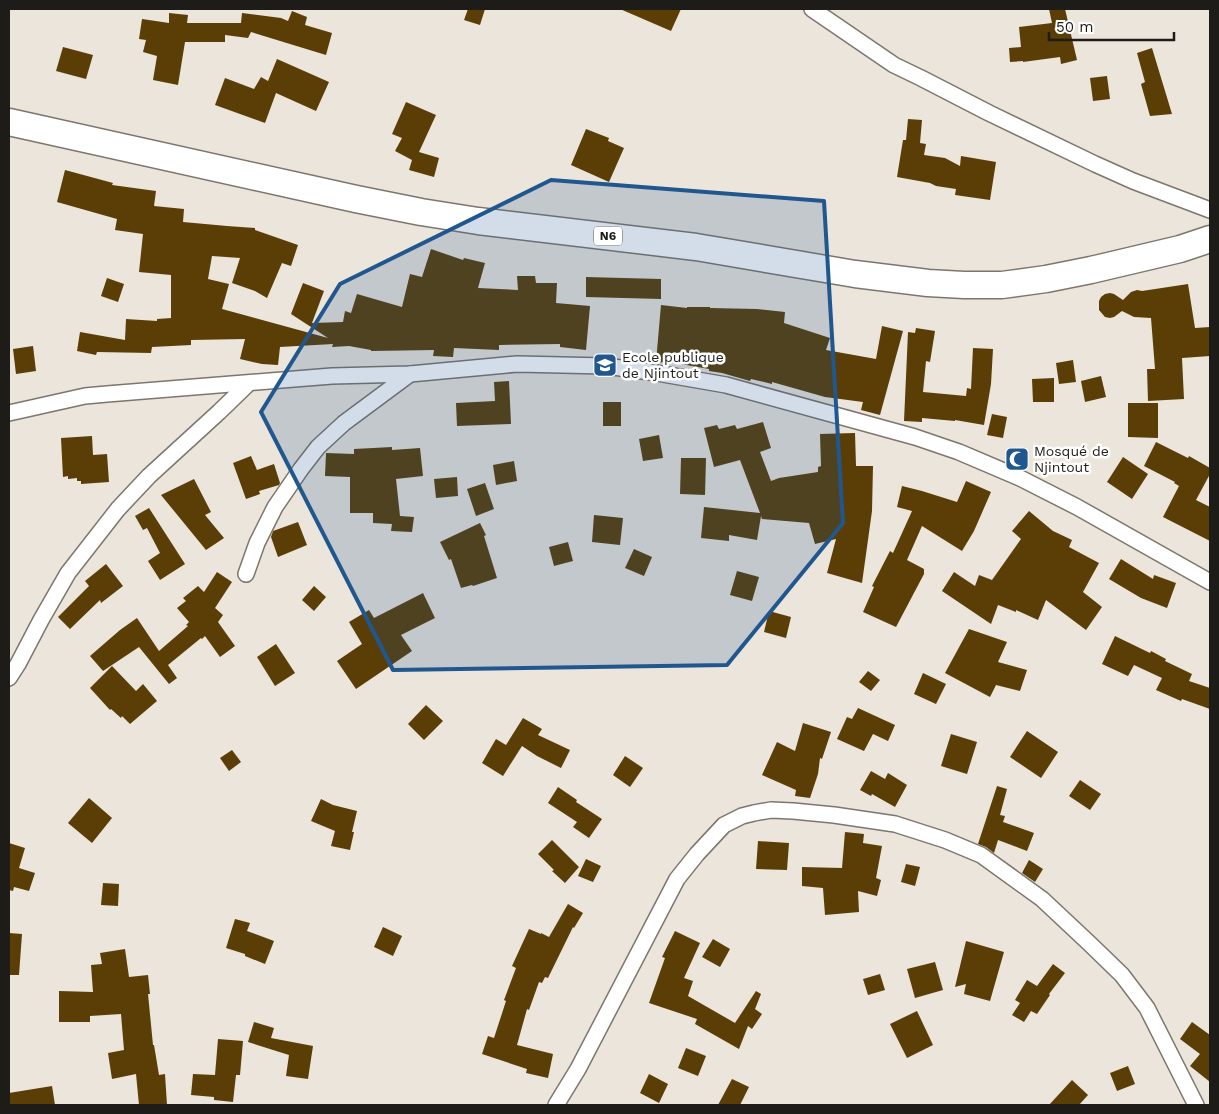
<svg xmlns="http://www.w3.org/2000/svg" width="1219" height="1114" viewBox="0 0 1219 1114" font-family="'Work Sans',sans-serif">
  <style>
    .building { fill: #5a3e05 }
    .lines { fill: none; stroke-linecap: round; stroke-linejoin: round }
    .street-casing { stroke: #7c766d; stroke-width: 18 }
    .highway-casing { stroke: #7c766d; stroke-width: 29 }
    .street { stroke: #fff; stroke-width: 15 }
    .highway { stroke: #fff; stroke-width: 26 }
    .marked { fill: #21578f; fill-opacity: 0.2; stroke: #21578f; stroke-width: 4; stroke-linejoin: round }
    .labels { text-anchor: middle; stroke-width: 5; stroke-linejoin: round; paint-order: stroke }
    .shield { fill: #fff; stroke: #62605d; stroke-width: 1 }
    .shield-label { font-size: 12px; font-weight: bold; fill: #1e1c18 }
    .poi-label { font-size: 14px; fill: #1e1c18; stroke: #fff; text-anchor: start }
  </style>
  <rect width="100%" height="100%" fill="#ece5db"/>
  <g class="building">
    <polygon points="468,9 485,9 480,25 464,20"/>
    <polygon points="620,9 681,9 671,31"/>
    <polygon points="1049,9 1065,9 1077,60 1061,64 1060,57 1023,62 1023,61 1010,62 1009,48 1021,47 1019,27 1052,23"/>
    <polygon points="292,11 307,17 305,25 332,33 326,55 251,32 248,38 225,35 225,42 185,42 178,85 153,80 157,56 143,52 146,40 139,39 142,19 169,23 169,13 188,15 187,23 241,23 242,13 281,18 288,21"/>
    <polygon points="63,47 93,55 86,79 56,71"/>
    <polygon points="1152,48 1172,114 1150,116 1141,84 1145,82 1137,53"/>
    <polygon points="277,59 329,82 316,111 276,93 265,123 215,105 225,78 254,89 261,77 268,81"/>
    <polygon points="1107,76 1110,99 1093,101 1090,78"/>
    <polygon points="406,102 436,115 419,152 439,158 434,177 409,170 412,160 395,151 402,138 392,134"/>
    <polygon points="908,119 922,120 920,143 926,144 924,155 945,158 960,166 961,156 996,162 990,200 955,195 956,189 936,186 930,183 897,177 903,140 906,140"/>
    <polygon points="586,129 609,138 608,141 624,148 609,182 571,165"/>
    <polygon points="65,170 113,183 112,185 156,191 154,206 184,209 183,222 227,226 255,228 255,230 298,245 291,266 282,263 267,298 255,291 232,283 240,258 212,256 208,279 229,284 222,309 328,338 291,314 303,283 324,291 312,323 343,322 345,311 351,313 357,294 402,307 410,274 422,277 431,249 463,260 464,258 485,263 478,288 518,290 517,276 535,276 536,283 557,283 556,303 590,306 586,350 560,347 560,344 499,345 499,350 454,348 453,357 433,356 434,350 371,351 371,350 349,346 332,347 333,344 280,347 278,365 262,364 240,359 245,339 191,340 191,345 152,347 151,353 97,352 96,355 77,351 80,332 125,340 126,319 157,321 157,319 171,318 171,275 139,272 143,234 115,230 117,219 57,202"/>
    <polygon points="586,277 661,279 661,299 586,297"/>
    <polygon points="107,278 124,284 118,302 101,296"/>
    <polygon points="1188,284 1195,328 1210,327 1210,356 1182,358 1184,399 1148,401 1147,369 1155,369 1151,318 1134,317 1122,311 1114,317 1110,318 1105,317 1099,310 1099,301 1101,297 1105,294 1110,293 1114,294 1123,300 1131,292 1137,290 1142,291"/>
    <polygon points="661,305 687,308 687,307 710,307 710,308 757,309 785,312 784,323 830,338 826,350 876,359 882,326 903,331 880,415 861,410 863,402 825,397 772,382 772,384 751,379 750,381 722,373 709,371 709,369 675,363 656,362"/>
    <polygon points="916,328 935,331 930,362 926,361 923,392 966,396 967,388 971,389 973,348 993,349 991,384 984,425 955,420 955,421 922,418 922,422 904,421 908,332 915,333"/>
    <polygon points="33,346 36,371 16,374 13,349"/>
    <polygon points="1073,360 1076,382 1059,384 1056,363"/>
    <polygon points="1101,376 1106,397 1085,402 1081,381"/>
    <polygon points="1054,378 1054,402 1033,402 1032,379"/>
    <polygon points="509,381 511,424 457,426 456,403 495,401 494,382"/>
    <rect x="603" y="402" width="18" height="24"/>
    <polygon points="1128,403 1158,403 1158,438 1128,437"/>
    <polygon points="992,414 1007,417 1003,438 987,435"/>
    <polygon points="763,422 771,448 760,452 771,481 779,478 818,472 818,467 821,466 820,434 855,433 856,466 873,466 872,511 862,583 827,573 836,539 815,544 809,523 762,519 761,516 757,540 729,535 729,541 701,538 704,507 760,513 740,460 714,467 704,428 717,425 719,429 735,425 737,429"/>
    <polygon points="659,435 663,458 643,461 639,439"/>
    <polygon points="92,436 93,455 107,454 109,482 81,484 81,481 77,481 77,478 68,479 68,476 63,477 61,438"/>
    <polygon points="1156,442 1188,458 1189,456 1210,468 1210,474 1196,500 1210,507 1210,541 1163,517 1179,486 1174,483 1175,482 1144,466"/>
    <polygon points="392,447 392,450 420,448 423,476 396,479 400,516 414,517 412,532 391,531 392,524 373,523 373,513 350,513 350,477 325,476 326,453 354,454 354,449"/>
    <polygon points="251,456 257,470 274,464 280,483 279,485 259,491 260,494 246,499 233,463"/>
    <polygon points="1123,457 1148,474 1132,499 1107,482"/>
    <polygon points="681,458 706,458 705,495 680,494"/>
    <polygon points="514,461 517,481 496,485 493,465"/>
    <polygon points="457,477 458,496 436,498 434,479"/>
    <polygon points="194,479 211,512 205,515 224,538 206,550 161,495"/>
    <polygon points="966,481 991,492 974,531 962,551 922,526 907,560 924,569 924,574 896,627 863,612 874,587 872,586 890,551 893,553 912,511 897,507 902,486 922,491 957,502"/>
    <polygon points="485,483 494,509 476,516 467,489"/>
    <polygon points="149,508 185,564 160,580 148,561 160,553 147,528 143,530 135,516"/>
    <polygon points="1029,511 1053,531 1072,540 1069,547 1099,563 1083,592 1102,607 1086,630 1046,600 1038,620 1016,610 1016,612 998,605 991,624 942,591 954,572 975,586 979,575 992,580 1021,539 1012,531"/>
    <polygon points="594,515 623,518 620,545 592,542"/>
    <polygon points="298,522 307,545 278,557 271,537 273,531"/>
    <polygon points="480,523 486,535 484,536 497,578 473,586 472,585 461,588 451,559 449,560 440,542"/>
    <polygon points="568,542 573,561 554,566 549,547"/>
    <polygon points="634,549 652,557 644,576 625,568"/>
    <polygon points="1121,559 1153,579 1154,575 1176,583 1167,608 1141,598 1109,579"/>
    <polygon points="106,564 123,586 101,603 100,600 70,629 58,617 89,586 85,581"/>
    <polygon points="737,571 759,577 752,601 730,595"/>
    <polygon points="217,572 232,582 215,608 223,615 218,622 235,646 220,657 205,636 202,639 201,638 168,665 177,678 169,684 139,647 103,671 90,656 120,630 137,618 159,651 188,626 186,625 189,622 177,608 186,601 183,598 198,586 204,592"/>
    <polygon points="314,586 326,597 314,611 302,600"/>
    <polygon points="423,593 435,618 401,635 412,651 356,689 337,661 362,644 349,622 369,610 374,618"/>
    <polygon points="769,611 791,617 786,638 764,632"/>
    <polygon points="969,629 1007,642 998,662 1027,670 1020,691 996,685 990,697 945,673"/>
    <polygon points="1115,636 1150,653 1151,651 1166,659 1165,661 1192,674 1189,681 1210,688 1210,709 1182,699 1181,701 1156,690 1162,678 1134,665 1128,676 1102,664"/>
    <polygon points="276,644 295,673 275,686 257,657"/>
    <polygon points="112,666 136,691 143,684 157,701 130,724 122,716 121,718 111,709 110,710 90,688"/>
    <polygon points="868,671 880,680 871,691 859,682"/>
    <polygon points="923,673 946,684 936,704 914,694"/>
    <polygon points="426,705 443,721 424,740 408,724"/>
    <polygon points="858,708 895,725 888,741 873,734 864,751 837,739 847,717 852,719"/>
    <polygon points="523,718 542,729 538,735 570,750 561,768 537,756 522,746 503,776 482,763 496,739 506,745"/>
    <polygon points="803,723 831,732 822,759 820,758 818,774 810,798 795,796 796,790 762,775 777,742 795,751"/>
    <polygon points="1027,731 1058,752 1041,778 1010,757"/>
    <polygon points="951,734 977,742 967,774 941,766"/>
    <polygon points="232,750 241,762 229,771 220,758"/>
    <polygon points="625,756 643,768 630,787 613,775"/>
    <polygon points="871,771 885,779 888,773 907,785 895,807 872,794 871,796 860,790"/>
    <polygon points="1080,780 1101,794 1090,810 1069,796"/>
    <polygon points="997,786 1007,789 1000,815 1005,816 1003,822 1034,833 1027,851 998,840 994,853 986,847 978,844"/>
    <polygon points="558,787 577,800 576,802 602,819 589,838 573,827 577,822 548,803"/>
    <polygon points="89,798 112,818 92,843 68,823"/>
    <polygon points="321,799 333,805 357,811 352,832 354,832 350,850 331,846 335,831 311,821"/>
    <polygon points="845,832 864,834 863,843 882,846 876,878 881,880 877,896 858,891 859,912 825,915 823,888 802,886 802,867 842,868"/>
    <polygon points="552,840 579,867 565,883 552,871 554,870 538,854"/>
    <polygon points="758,841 789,843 787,870 756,869"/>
    <polygon points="9,843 25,848 19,868 35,873 29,891 14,887 13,891 9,890"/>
    <polygon points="586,859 601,866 593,882 578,876"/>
    <polygon points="1029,860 1043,869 1035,882 1022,873"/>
    <polygon points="906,864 920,867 915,886 901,882"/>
    <polygon points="103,883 119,884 118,906 101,905"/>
    <polygon points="568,904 583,913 574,928 573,927 548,978 545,977 542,983 539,982 529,1010 527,1009 517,1045 553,1054 548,1078 526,1073 527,1069 482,1054 488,1036 494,1038 506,1001 504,1000 516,968 512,966 529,929 541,934 541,933 549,937"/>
    <polygon points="235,919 250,923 247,931 274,941 265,964 245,956 245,954 226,948"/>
    <polygon points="383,927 402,936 393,956 374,947"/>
    <polygon points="675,931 700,943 684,978 693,981 688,996 735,1023 756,991 761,994 755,1009 762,1014 752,1029 748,1026 739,1049 695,1024 697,1019 649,1003 665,958 662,957"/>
    <polygon points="9,933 22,934 19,975 9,975"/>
    <polygon points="713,939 730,949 720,967 702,957"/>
    <polygon points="966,941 1004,952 990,1001 964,994 966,984 955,987"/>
    <polygon points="125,949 129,977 148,975 150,994 148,994 153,1045 154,1045 159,1075 165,1074 167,1105 139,1105 136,1074 112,1079 108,1053 124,1050 121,1014 90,1016 90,1022 59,1022 59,991 93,992 91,965 102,964 100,953"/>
    <polygon points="935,962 943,990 915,998 907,969"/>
    <polygon points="1053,964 1065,973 1049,994 1050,995 1037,1014 1031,1011 1024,1022 1012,1015 1020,1003 1015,1000 1027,980 1037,986"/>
    <polygon points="880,974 885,990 868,995 863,979"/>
    <polygon points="917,1011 933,1045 907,1058 890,1024"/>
    <polygon points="254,1022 274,1028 271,1038 313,1046 308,1079 286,1076 289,1055 248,1042"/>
    <polygon points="1192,1022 1210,1035 1210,1082 1190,1066 1200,1054 1180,1039"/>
    <polygon points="218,1039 243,1041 240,1075 236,1075 233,1102 214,1100 214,1097 191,1095 193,1074 215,1075"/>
    <polygon points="686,1048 706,1056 698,1076 678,1068"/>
    <polygon points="1128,1066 1135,1084 1117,1091 1110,1073"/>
    <polygon points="649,1074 668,1084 659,1103 640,1093"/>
    <polygon points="732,1079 749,1087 740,1105 718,1105"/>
    <polygon points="1072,1080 1088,1095 1079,1105 1049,1105"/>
    <polygon points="52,1086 55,1105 9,1105 9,1093"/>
  </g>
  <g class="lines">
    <g class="street-casing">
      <g id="street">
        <polyline points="812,9 894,65 921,78 989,113 1095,164 1133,181 1210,210"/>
        <polyline points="9,413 85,396 107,394 332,376 410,374 517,364 606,366 657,373 726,385 915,437 959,452 1020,478 1077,507 1210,582"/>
        <polyline points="246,574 257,543 275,507 301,469 318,447 344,423 410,374"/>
        <polyline points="9,678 18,664 41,620 68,573 118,509 149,476 219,412 249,383"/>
        <polyline points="556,1105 578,1069 677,879 697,854 724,825 742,816 754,813 771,810 793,811 834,815 895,824 945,840 981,855 1042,899 1090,944 1122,975 1147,1008 1196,1105"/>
      </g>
    </g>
    <g class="highway-casing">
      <polyline id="highway" points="9,122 356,199 421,212 478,221 696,247 855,274 928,283 964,285 1002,285 1046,279 1091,270 1180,249 1210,239"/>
    </g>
    <use href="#street" class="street"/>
    <use href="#highway" class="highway"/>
  </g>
  <path class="marked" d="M551,180L824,201L843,523L727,665L393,670L261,412L340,284Z"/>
  <defs>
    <g id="school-square" transform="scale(1.25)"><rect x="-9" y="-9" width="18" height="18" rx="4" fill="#21578f" stroke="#fff"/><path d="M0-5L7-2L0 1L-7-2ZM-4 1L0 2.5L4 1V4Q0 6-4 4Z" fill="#fff"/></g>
    <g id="mosque-square" transform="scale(1.25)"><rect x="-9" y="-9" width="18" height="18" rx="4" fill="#21578f" stroke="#fff"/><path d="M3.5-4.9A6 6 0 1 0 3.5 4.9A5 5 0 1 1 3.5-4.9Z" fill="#fff"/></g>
  </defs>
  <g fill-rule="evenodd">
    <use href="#school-square" x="605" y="365"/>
    <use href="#mosque-square" x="1017" y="459"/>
  </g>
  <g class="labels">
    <rect class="shield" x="594" y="226.5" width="28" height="19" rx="4"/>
    <g class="shield-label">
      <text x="608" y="240">N6</text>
    </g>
    <g class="poi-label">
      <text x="622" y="362">Ecole publique<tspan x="622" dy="16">de Njintout</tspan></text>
      <text x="1034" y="456">Mosqué de<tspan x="1034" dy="16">Njintout</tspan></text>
    </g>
  </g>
  <rect width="1219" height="1114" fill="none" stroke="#1e1c18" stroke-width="20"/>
  <path d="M1049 32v8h125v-8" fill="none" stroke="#1e1c18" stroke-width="2.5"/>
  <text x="1056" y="32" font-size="15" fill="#1e1c18" stroke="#ffffff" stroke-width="4" paint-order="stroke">50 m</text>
</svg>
